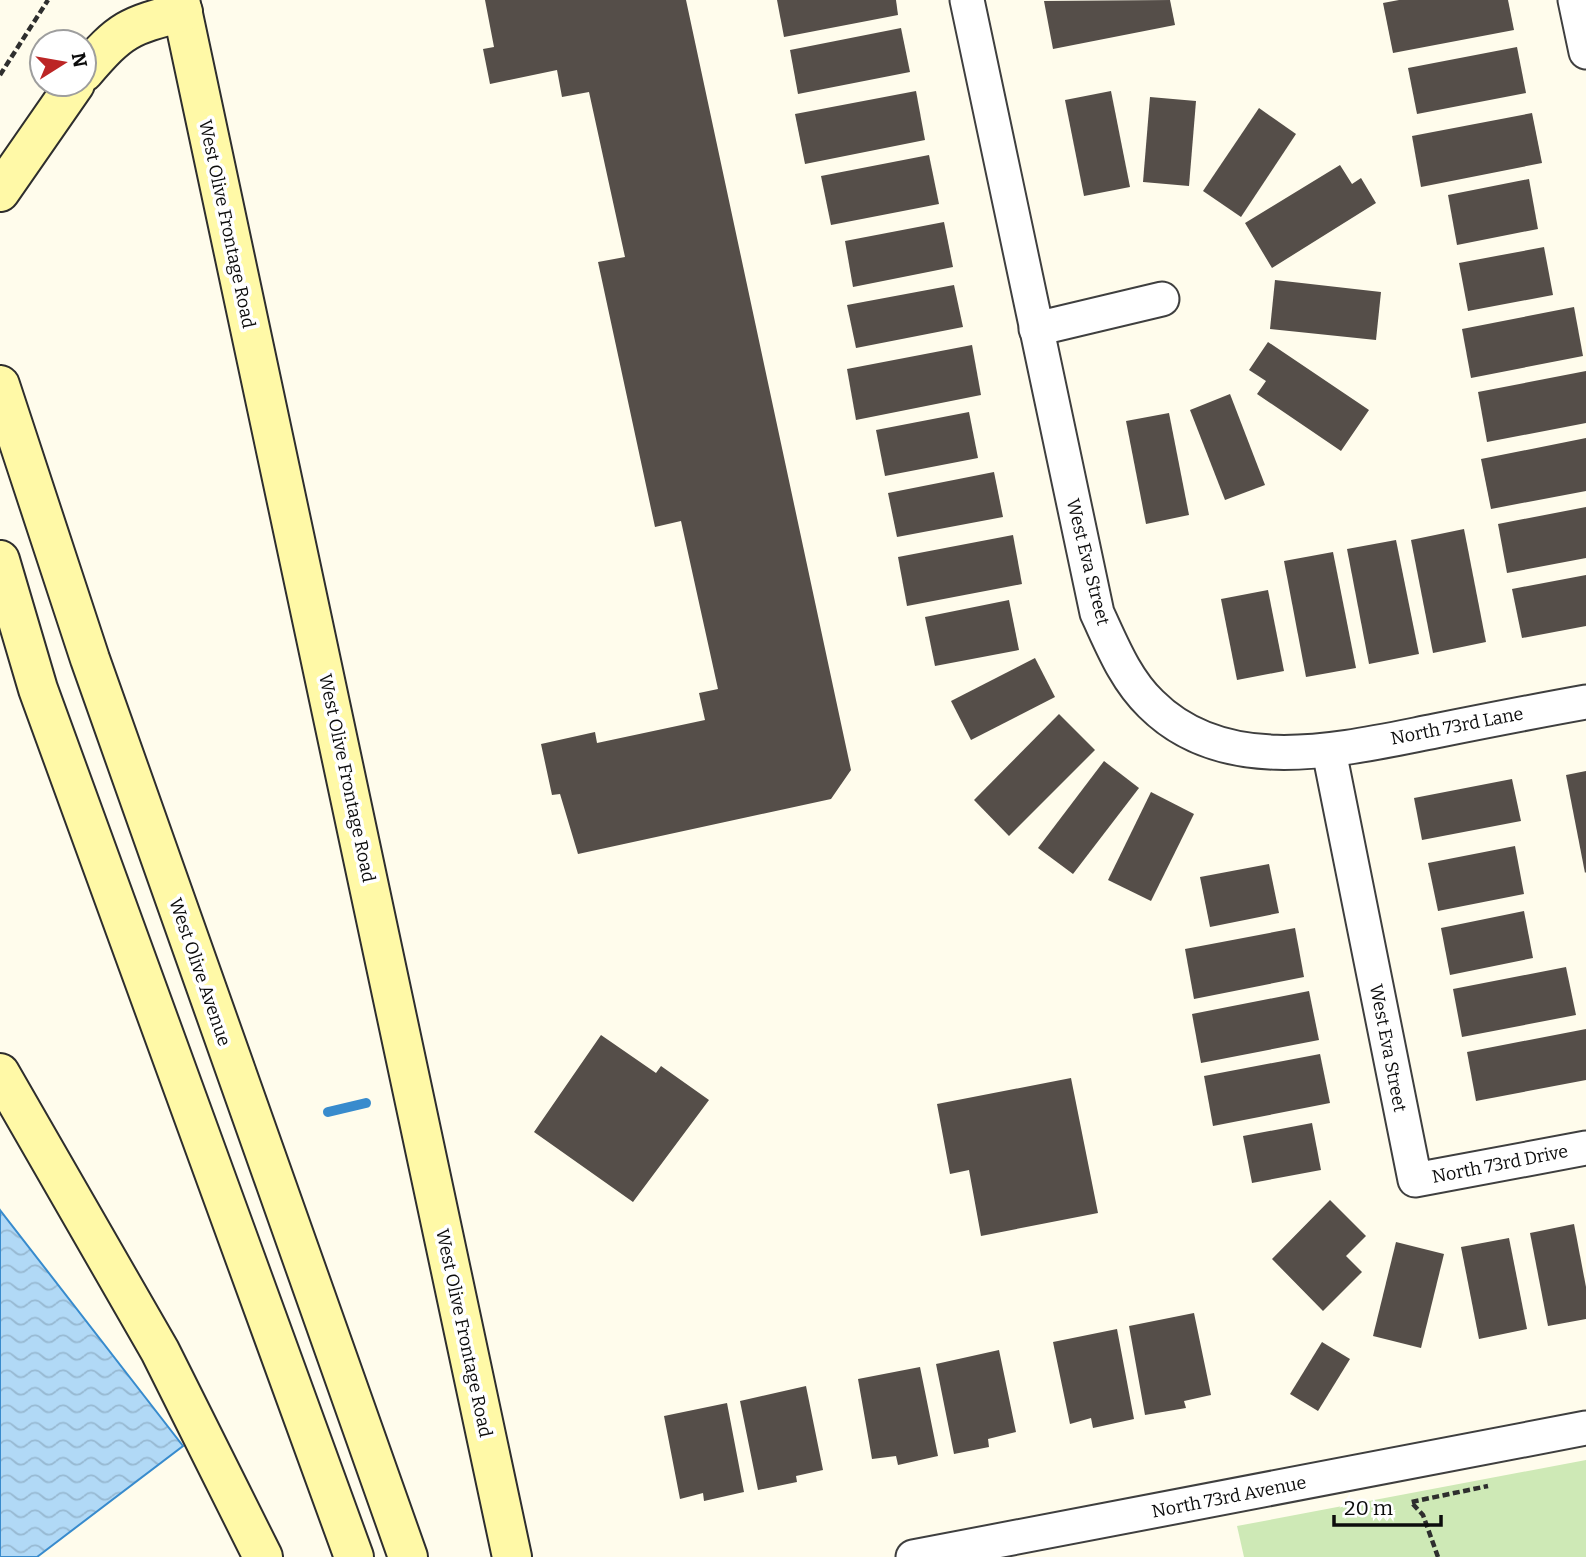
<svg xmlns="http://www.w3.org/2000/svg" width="1586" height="1557" viewBox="0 0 1586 1557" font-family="Bitter,serif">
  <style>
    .park { fill: #cee9b6 }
    .water { fill: url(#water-waves); stroke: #388bcd; stroke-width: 2 }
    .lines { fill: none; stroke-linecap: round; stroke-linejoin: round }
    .stream { stroke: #388bcd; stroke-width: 10 }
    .building { fill: #554e49 }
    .minor-casing { stroke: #3f3f3f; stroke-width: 37 }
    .secondary-casing { stroke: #2e2e2e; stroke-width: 42 }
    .path { stroke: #2e2e2e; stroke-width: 4.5; stroke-dasharray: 7 3.5; stroke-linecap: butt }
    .minor { stroke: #fff; stroke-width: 33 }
    .secondary { stroke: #fff9a7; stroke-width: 38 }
    .labels { text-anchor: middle; stroke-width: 7; stroke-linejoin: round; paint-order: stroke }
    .street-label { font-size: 18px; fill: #0c0c0c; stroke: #fff }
  </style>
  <defs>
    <pattern id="water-waves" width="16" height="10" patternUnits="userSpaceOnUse" patternTransform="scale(1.75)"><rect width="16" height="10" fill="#b1d9f6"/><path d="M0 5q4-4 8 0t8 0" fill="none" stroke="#97b9d2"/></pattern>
  </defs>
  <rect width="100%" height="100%" fill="#fffcec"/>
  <polygon class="park" points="1586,1460 1586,1557 1244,1557 1237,1526"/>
  <polygon class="water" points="0,1210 183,1446 37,1557 0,1557"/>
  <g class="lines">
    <polyline class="stream" points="328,1112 366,1103"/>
  </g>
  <g class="building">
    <polygon points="485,0 686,0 851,770 831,799 578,854 560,794 552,795 541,744 595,732 597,743 705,720 699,693 718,689 681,521 655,527 598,262 625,257 589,92 562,97 557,70 490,84 483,49 494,47"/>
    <polygon points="777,0 896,0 898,15 784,37"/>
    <polygon points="1170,0 1175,25 1053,49 1044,1"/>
    <polygon points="1399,0 1508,0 1514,30 1393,53 1383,3"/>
    <polygon points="901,28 910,72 798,94 790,50"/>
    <polygon points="1517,47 1526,93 1417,114 1408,68"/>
    <polygon points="916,91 925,140 805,164 795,114"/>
    <polygon points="1111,91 1130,187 1084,196 1065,100"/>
    <polygon points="1150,97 1196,101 1189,186 1143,182"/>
    <polygon points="1259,108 1296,134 1241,217 1203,191"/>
    <polygon points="1532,113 1542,163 1421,187 1412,136"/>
    <polygon points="929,155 939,204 831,225 821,176"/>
    <polygon points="1340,165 1352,184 1361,178 1376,203 1272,268 1245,223"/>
    <polygon points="1529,179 1538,229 1457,245 1448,195"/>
    <polygon points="944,222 953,267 853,287 845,241"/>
    <polygon points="1544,247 1553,295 1468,311 1459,263"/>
    <polygon points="1275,280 1381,292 1376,340 1270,329"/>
    <polygon points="954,285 963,327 856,348 847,305"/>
    <polygon points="1574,307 1583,356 1471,378 1462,329"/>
    <polygon points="1268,342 1369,410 1341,451 1257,394 1266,381 1249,370"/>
    <polygon points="972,345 981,395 856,420 847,369"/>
    <polygon points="1586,371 1586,423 1487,442 1478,392"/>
    <polygon points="1230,394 1265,485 1225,500 1190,410"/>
    <polygon points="969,412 978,458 885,476 876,430"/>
    <polygon points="1169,413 1189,515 1146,524 1126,421"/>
    <polygon points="1586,438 1586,491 1491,509 1481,459"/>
    <polygon points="994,472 1003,517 897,537 888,493"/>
    <polygon points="1586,507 1586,558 1507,573 1498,524"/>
    <polygon points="1464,529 1486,642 1433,653 1411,540"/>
    <polygon points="1013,535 1022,584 907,606 898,557"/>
    <polygon points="1396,540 1419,654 1369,664 1347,549"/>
    <polygon points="1333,552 1356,668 1306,677 1284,561"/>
    <polygon points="1586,575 1586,626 1522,638 1512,589"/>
    <polygon points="1268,590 1284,671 1237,680 1221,599"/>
    <polygon points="1009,600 1019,650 935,666 925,617"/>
    <polygon points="1035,658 1055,697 971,740 951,701"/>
    <polygon points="1059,714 1095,750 1009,836 974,800"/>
    <polygon points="1104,761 1139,788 1073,874 1038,848"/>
    <polygon points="1586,771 1586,872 1585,873 1566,775"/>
    <polygon points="1512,779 1521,821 1422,840 1414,798"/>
    <polygon points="1151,792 1194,814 1151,901 1108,880"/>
    <polygon points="1515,846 1524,894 1438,911 1428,863"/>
    <polygon points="1269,864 1279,913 1210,927 1200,877"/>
    <polygon points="1524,911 1533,958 1450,975 1441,928"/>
    <polygon points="1295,928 1304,977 1194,999 1185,949"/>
    <polygon points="1566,967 1576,1015 1462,1037 1453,989"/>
    <polygon points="1309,991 1319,1040 1201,1063 1192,1014"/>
    <polygon points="1586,1029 1586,1080 1476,1101 1467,1052"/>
    <polygon points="601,1035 656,1073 661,1066 709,1100 633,1202 534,1132"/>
    <polygon points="1320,1054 1330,1103 1213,1126 1204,1076"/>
    <polygon points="1071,1078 1098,1213 981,1236 969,1170 950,1174 937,1104"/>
    <polygon points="1312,1123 1321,1170 1252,1183 1243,1136"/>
    <polygon points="1330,1200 1366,1236 1346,1256 1362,1272 1323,1311 1272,1259"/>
    <polygon points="1574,1224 1586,1287 1586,1319 1548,1326 1530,1233"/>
    <polygon points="1509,1238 1527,1329 1479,1339 1461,1247"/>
    <polygon points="1396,1242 1444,1254 1421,1348 1373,1336"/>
    <polygon points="1194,1313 1211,1395 1184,1401 1186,1408 1145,1415 1129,1326"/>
    <polygon points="1117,1329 1134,1419 1093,1428 1091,1418 1070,1424 1053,1342"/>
    <polygon points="1322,1342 1350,1359 1318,1411 1290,1394"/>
    <polygon points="999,1350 1016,1432 988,1439 989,1447 954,1454 936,1364"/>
    <polygon points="920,1367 938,1456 898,1465 896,1456 872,1459 858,1379"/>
    <polygon points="806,1386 823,1470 796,1476 797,1482 758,1490 740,1401"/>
    <polygon points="727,1403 744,1492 704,1501 703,1493 680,1499 664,1416"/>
  </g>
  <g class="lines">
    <g class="minor-casing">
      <g id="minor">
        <path d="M967,0L1097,613C1112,645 1125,679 1151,704C1226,779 1343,749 1435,731C1485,721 1536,711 1586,702"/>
        <polyline points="1575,0 1586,52"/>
        <polyline points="1036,329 1162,299"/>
        <polyline points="1329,751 1415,1180 1586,1148"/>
        <polyline points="913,1557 1586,1428"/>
      </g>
    </g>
    <g class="secondary-casing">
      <g id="secondary">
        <polyline points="180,0 512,1557"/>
        <path d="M84,72C121,29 128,26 183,12"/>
        <polyline points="0,192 75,84"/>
        <polyline points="0,385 90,659 408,1557"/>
        <polyline points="0,560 38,689 354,1557"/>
        <polyline points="0,1073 160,1351 263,1557"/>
      </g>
    </g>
    <g class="path">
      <polyline points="0,75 48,0"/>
      <polyline points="1438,1557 1423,1515 1411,1502 1488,1486"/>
    </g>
    <use href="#minor" class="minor"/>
    <use href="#secondary" class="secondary"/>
  </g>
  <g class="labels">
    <g class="street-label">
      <text transform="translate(227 224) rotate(78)" y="6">West Olive Frontage Road</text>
      <text transform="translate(1088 562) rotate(76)" y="6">West Eva Street</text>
      <text transform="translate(1457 726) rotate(-11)" y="6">North 73rd Lane</text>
      <text transform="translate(347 778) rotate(78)" y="6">West Olive Frontage Road</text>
      <text transform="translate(200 972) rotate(71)" y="6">West Olive Avenue</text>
      <text transform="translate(1388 1048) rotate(79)" y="6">West Eva Street</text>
      <text transform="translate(1500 1164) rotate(-11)" y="6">North 73rd Drive</text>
      <text transform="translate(464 1333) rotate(78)" y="6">West Olive Frontage Road</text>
      <text transform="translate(1229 1497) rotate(-11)" y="6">North 73rd Avenue</text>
    </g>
  </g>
  <g transform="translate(63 63) rotate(79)"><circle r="33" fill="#ffffff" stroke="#9e9e9e" stroke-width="2"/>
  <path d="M0-5L12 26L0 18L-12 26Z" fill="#bc2525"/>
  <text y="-10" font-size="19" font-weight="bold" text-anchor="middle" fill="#0c0c0c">N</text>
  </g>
  <path d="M1334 1515v10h107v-10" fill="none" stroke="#0c0c0c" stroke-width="3.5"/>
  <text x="1344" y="1515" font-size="21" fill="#0c0c0c" stroke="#ffffff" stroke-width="5" paint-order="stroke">20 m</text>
</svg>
